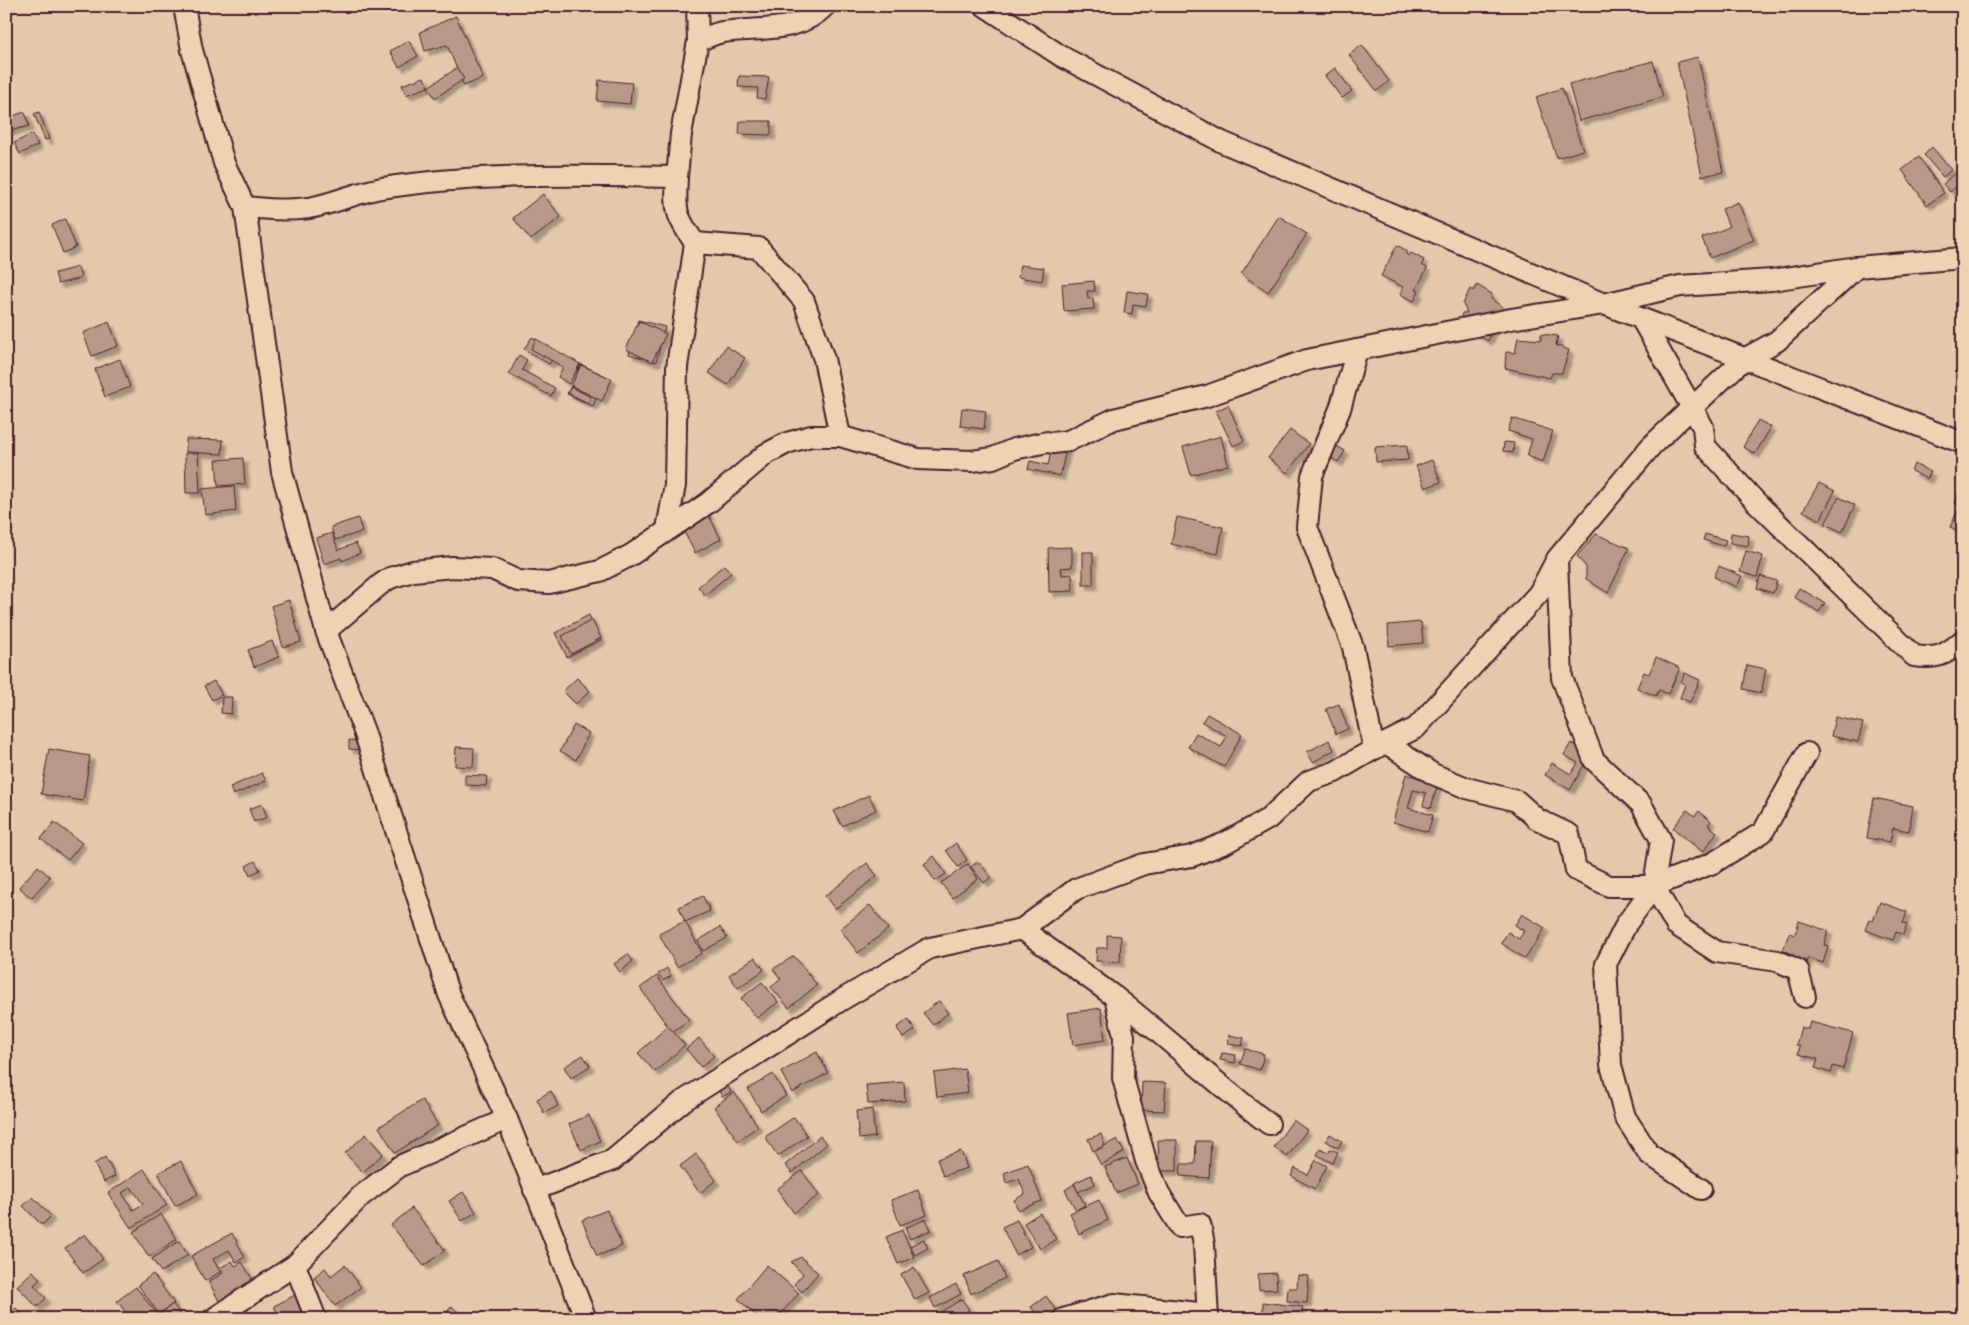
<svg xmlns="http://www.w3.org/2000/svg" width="1969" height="1325" viewBox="0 0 1969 1325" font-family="Mynerve,sans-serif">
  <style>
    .building { fill: #b89988; stroke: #4a1f2b; fill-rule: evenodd; filter: url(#shadow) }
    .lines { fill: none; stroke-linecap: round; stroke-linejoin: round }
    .minor-casing { stroke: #4a1f2b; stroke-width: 24 }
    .minor { stroke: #edd3b4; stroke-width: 20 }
  </style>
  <defs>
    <filter id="shadow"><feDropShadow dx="4.5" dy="4.5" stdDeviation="1" flood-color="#0004"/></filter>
  </defs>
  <rect width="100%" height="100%" fill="#e3c8ac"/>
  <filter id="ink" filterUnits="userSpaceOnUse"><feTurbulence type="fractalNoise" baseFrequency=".02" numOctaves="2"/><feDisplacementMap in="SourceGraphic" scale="10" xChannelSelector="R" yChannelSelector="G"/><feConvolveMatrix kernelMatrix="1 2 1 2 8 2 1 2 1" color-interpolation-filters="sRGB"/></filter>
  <g filter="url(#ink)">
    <g class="building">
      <polygon points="456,16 483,78 464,86 447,45 425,51 420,32"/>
      <polygon points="409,41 418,56 399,67 390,51"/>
      <polygon points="1362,45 1389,81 1377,91 1349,55"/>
      <polygon points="1698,57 1723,172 1702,176 1677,62"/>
      <polygon points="1653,61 1663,97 1579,121 1569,84"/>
      <polygon points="457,68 464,79 435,98 428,87"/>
      <polygon points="1335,68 1352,91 1342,98 1325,76"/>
      <polygon points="739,76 769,77 765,99 757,98 758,88 738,87"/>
      <polygon points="424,77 428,87 406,95 402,85"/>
      <polygon points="599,80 632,83 630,104 597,101"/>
      <polygon points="1562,88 1583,150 1557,158 1536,97"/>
      <polygon points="25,112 29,126 6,132 6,118"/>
      <polygon points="39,112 49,139 45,140 34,114"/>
      <polygon points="740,121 771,121 771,135 739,134"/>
      <polygon points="32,134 38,145 20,154 14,143"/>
      <polygon points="1932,147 1951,170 1943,177 1924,155"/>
      <polygon points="1919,157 1944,193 1927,205 1902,170"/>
      <polygon points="1957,171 1963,180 1950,192 1943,184"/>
      <polygon points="543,194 561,217 531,240 513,218"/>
      <polygon points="1738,202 1754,240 1710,258 1702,238 1729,227 1722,209"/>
      <polygon points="1279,216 1307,234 1268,292 1241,274"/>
      <polygon points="65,219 76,247 63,253 52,225"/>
      <polygon points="1397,245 1407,251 1406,254 1409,256 1411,253 1424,260 1422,265 1427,268 1416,290 1419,291 1414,301 1400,294 1403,287 1381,276"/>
      <polygon points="1020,265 1044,268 1042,281 1018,277"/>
      <polygon points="78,267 81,278 58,284 55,273"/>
      <polygon points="1094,281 1095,291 1087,291 1088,299 1093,298 1094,309 1064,311 1062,284"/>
      <polygon points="1477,285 1492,294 1491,299 1503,307 1488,341 1459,324 1462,313 1467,313 1463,304 1470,289 1474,291"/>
      <polygon points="1127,291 1148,294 1146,306 1133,304 1132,314 1124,313"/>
      <polygon points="638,320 665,327 656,362 629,354"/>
      <polygon points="639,321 666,334 652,362 626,349"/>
      <polygon points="109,322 118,346 92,356 83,333"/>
      <polygon points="1541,334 1558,336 1556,345 1569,350 1562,373 1552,373 1550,378 1505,368 1506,352 1515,353 1518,338 1541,340"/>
      <polygon points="532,337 557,352 549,364 524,349"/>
      <polygon points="536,339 580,364 569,384 558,377 563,367 531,349"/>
      <polygon points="726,346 745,358 728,385 709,373"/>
      <polygon points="519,355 527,360 522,370 555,388 551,396 509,374"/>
      <polygon points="120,359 130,387 105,397 95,369"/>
      <polygon points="580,364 610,378 602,396 574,382"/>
      <polygon points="581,365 612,379 602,401 571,386"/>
      <polygon points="571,386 596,398 593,406 567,394"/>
      <polygon points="571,387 591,397 588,403 568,393"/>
      <polygon points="1228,405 1244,441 1233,446 1216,411"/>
      <polygon points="962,408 986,411 984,429 960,426"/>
      <polygon points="1512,418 1553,431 1543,462 1527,456 1532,439 1508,431"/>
      <polygon points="1758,420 1771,427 1755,454 1743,447"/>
      <polygon points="1290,430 1309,444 1287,473 1268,458"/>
      <polygon points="1319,435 1345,451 1338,462 1312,446"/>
      <polygon points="1221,436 1228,465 1191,475 1183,447"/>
      <polygon points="1069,437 1060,476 1028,469 1030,461 1048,465 1053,443"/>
      <polygon points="186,439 223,440 222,454 186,452"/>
      <polygon points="1504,442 1514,443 1513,453 1503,451"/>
      <polygon points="1407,445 1408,460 1376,462 1375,447"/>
      <polygon points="185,453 198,453 200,493 186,493"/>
      <polygon points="243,458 245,484 218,486 216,460"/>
      <polygon points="1432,460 1441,482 1425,488 1416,466"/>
      <polygon points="1914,464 1931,472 1927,479 1911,471"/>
      <polygon points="1819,483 1835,491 1820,520 1803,511"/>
      <polygon points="1963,483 1963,507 1955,503"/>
      <polygon points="234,486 236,511 205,515 202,489"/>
      <polygon points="1839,497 1855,505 1842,532 1825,524"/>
      <polygon points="706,510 721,539 695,553 680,524"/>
      <polygon points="1958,510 1963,512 1962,533 1950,527"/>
      <polygon points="1177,517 1223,527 1218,554 1171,544"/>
      <polygon points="358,518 362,532 335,540 331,527"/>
      <polygon points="332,533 338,550 356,543 360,553 342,561 341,558 324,564 316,538"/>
      <polygon points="1731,533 1749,536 1748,546 1730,543"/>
      <polygon points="1596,534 1629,548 1608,593 1586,579 1586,567 1577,556"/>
      <polygon points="1705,534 1726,540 1724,546 1703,540"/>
      <polygon points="1072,547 1072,567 1061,568 1062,575 1072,574 1073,591 1049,592 1048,548"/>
      <polygon points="1746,551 1763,556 1757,577 1740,572"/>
      <rect x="1083" y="552" width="10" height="33"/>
      <polygon points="724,565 731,573 705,595 698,587"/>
      <polygon points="1719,566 1742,576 1737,587 1714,577"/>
      <polygon points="1760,576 1777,581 1773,593 1757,588"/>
      <polygon points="1799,588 1825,603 1819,612 1794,597"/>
      <polygon points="289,600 301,642 283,647 271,606"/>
      <polygon points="589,615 601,640 567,657 555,633"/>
      <polygon points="592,620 601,638 571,654 562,636"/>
      <polygon points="1421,622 1423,643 1389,646 1388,625"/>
      <polygon points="272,641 279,657 254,667 248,650"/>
      <polygon points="1656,657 1680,668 1668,694 1659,690 1656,696 1637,688 1644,672 1649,674"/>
      <polygon points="1747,665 1766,669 1761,693 1743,689"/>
      <polygon points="1685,673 1700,680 1690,702 1680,698 1685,684 1681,682"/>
      <polygon points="577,678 590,691 576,704 563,691"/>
      <polygon points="214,681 222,695 212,700 204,686"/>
      <polygon points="222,697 232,697 231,714 221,713"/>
      <polygon points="1339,704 1348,729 1336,734 1326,709"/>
      <polygon points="1207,714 1242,734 1224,767 1188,747 1196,733 1221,747 1227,736 1202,722"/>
      <polygon points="1835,717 1863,723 1858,742 1831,736"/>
      <polygon points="574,725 589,733 576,760 560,751"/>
      <polygon points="349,740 361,741 361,750 349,749"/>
      <polygon points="1329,740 1334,750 1313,762 1307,752"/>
      <polygon points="1571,743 1590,754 1570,790 1545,775 1552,763 1571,774 1578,763 1564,755"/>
      <polygon points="456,747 474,748 473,767 455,766"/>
      <polygon points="49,749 90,756 83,801 41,794"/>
      <polygon points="262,773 266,781 233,795 230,787"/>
      <polygon points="1406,774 1438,783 1431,808 1423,806 1426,793 1413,790 1408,808 1433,815 1428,832 1393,822"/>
      <polygon points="465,775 487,776 486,786 465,785"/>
      <polygon points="869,795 876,810 842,826 834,811"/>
      <polygon points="1874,798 1913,806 1909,831 1893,828 1890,842 1867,838"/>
      <polygon points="262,804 267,817 254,822 249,809"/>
      <polygon points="1687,810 1695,816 1699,811 1711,821 1708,825 1717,832 1703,852 1673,828"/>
      <polygon points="54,822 82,843 68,860 41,839"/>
      <polygon points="956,843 967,860 958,867 946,850"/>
      <polygon points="934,856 946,874 935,881 924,864"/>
      <polygon points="255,861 260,870 250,875 246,866"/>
      <polygon points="978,861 991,877 984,883 971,867"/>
      <polygon points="867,863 877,876 835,909 825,896"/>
      <polygon points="968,864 978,879 952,898 941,883"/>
      <polygon points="38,866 50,877 31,898 19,887"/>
      <polygon points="703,896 710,911 685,922 679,907"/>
      <polygon points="1880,902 1907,912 1903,923 1907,924 1903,935 1896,932 1893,940 1865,930 1869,919 1873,921"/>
      <polygon points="870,905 888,929 858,953 840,929"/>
      <polygon points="1522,914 1545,928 1525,959 1501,943 1508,932 1519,939 1524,931 1515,925"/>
      <polygon points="685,921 702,953 677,967 659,934"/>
      <polygon points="1799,921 1828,931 1824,945 1828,946 1823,963 1808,958 1805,965 1791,961 1793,954 1783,950 1789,933 1795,935"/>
      <polygon points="720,927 727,938 703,951 698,941"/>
      <polygon points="1107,935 1121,936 1120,962 1096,961 1097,948 1107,948"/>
      <polygon points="628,954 633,961 620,972 614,964"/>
      <polygon points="794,956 817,985 789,1008 771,987 781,979 773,969"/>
      <polygon points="755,957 764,970 738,988 729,975"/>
      <polygon points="667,968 671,976 663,981 658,974"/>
      <polygon points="657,976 689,1020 672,1032 640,988"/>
      <polygon points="762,982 778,1002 757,1018 741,998"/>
      <polygon points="939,1001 948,1013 933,1025 923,1013"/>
      <polygon points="1101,1008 1105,1040 1073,1045 1068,1013"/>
      <polygon points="908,1019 915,1030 903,1038 897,1028"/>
      <polygon points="1810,1022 1853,1033 1843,1069 1833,1066 1831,1073 1815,1068 1818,1059 1798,1054 1800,1046 1796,1045 1801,1027 1808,1029"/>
      <polygon points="668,1026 685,1045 655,1072 638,1053"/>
      <polygon points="1229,1035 1244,1038 1242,1046 1228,1044"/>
      <polygon points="699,1038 714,1056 701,1067 686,1049"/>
      <polygon points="1245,1049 1264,1054 1260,1070 1240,1064"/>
      <polygon points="817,1052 828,1073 792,1093 781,1072"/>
      <polygon points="1222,1053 1236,1055 1235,1063 1220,1060"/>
      <polygon points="583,1055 590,1066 571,1078 564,1067"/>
      <polygon points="965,1069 968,1093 937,1097 934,1073"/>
      <polygon points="773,1074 786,1096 761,1111 748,1089"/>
      <polygon points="904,1082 905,1101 868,1104 866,1085"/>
      <polygon points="1142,1082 1166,1083 1164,1111 1141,1110"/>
      <polygon points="727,1084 731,1092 722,1097 718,1088"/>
      <polygon points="551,1091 558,1106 544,1113 537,1099"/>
      <polygon points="734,1092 758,1126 738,1141 714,1107"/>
      <polygon points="422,1100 438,1125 395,1153 379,1127"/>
      <polygon points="872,1109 875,1137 859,1139 856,1111"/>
      <polygon points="589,1115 600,1141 581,1150 569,1124"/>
      <polygon points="794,1117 807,1136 778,1156 765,1137"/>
      <polygon points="1293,1120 1307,1130 1287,1157 1274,1147"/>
      <polygon points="366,1134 383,1154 363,1172 345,1153"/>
      <polygon points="1101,1134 1105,1146 1093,1151 1088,1139"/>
      <polygon points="1330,1134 1342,1141 1338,1148 1326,1141"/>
      <polygon points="820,1136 827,1144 792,1173 785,1165"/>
      <polygon points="1117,1139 1124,1152 1101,1165 1094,1152"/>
      <polygon points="1158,1140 1177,1140 1177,1171 1159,1171"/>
      <polygon points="1196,1141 1211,1141 1209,1178 1180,1176 1181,1164 1195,1164"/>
      <polygon points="1320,1149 1328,1153 1330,1149 1338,1152 1333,1163 1317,1155"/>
      <polygon points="961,1151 967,1168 943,1176 937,1159"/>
      <polygon points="696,1154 716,1180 700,1193 680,1166"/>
      <polygon points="105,1157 115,1176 104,1182 94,1164"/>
      <polygon points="1127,1158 1138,1184 1116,1193 1105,1167"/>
      <polygon points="1316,1160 1327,1166 1315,1189 1291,1176 1295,1168 1308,1175"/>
      <polygon points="181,1161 198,1194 175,1206 158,1173"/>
      <polygon points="1028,1164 1042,1201 1018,1210 1014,1200 1025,1194 1019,1179 1006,1183 1004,1173"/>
      <path d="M144,1169L167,1205L131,1228L108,1193ZM131,1187L143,1204L133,1210L122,1193Z"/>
      <polygon points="802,1171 819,1195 794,1213 777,1189"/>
      <polygon points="1091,1175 1095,1184 1078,1192 1074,1183"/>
      <polygon points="1074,1184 1085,1205 1076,1210 1065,1190"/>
      <polygon points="918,1190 927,1215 900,1225 891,1200"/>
      <polygon points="463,1192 476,1212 462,1221 449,1201"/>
      <polygon points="33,1197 51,1216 42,1225 23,1206"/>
      <polygon points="1099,1200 1108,1220 1079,1234 1070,1213"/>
      <polygon points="412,1208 445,1250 424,1266 391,1225"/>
      <polygon points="607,1210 622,1246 597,1256 582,1220"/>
      <polygon points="1040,1213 1056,1239 1040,1249 1024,1223"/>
      <polygon points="161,1214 177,1239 149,1257 133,1232"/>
      <polygon points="926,1219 931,1230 910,1239 905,1228"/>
      <polygon points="1017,1220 1031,1247 1016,1255 1002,1227"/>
      <polygon points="902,1230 914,1257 898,1264 886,1237"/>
      <polygon points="232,1233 245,1257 236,1262 229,1250 213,1259 220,1272 205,1281 191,1256"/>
      <polygon points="85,1234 103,1259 83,1273 65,1248"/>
      <polygon points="924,1239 928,1248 915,1255 910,1246"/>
      <polygon points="179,1241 188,1255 161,1272 152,1259"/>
      <polygon points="801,1257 818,1273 802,1292 794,1284 803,1274 791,1262"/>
      <polygon points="232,1261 235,1266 242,1262 254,1282 219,1301 209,1282 223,1273 220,1268"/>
      <polygon points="998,1261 1005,1278 971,1294 964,1276"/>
      <polygon points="345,1265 361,1287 335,1306 314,1277 325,1268 331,1276"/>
      <polygon points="767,1265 799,1293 776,1319 760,1319 738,1299"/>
      <polygon points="914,1267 929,1293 915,1300 901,1275"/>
      <polygon points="33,1271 40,1279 34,1285 46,1298 37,1307 17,1286"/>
      <polygon points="1276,1273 1277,1289 1259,1290 1258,1274"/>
      <polygon points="153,1274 174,1303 159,1314 138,1285"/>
      <polygon points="1298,1275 1309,1276 1307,1303 1287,1301 1288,1288 1297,1288"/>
      <polygon points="956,1284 961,1294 935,1308 930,1298"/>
      <polygon points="136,1287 157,1314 151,1319 131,1319 117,1301"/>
      <polygon points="297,1294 306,1312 294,1319 280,1319 274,1306"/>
      <polygon points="1046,1296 1057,1311 1047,1319 1040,1319 1031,1307"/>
      <polygon points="962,1299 969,1310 955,1319 942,1319 939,1313"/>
      <polygon points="1263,1302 1303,1307 1301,1317 1263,1311"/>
      <polygon points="173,1304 184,1319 153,1319"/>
      <polygon points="452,1306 464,1319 449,1319 445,1314"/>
      <polygon points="16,1308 25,1319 6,1319 6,1316"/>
    </g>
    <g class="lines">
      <g class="minor-casing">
        <g id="minor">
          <polyline points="184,6 192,50 224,163 245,207 282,472 326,631 364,731 449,995 507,1119 586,1319"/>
          <polyline points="985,6 1061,56 1222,142 1604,304 1963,443"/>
          <path d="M698,41C706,38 715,33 723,32C759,27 798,34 825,6"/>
          <path d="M245,207C266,209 287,211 309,208C333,204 357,192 382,188C479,173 578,175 677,177L681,134L698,41L697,6"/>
          <polyline points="695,243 759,248 804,301 824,359 840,436"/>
          <path d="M1642,320L1703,427L1705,446L1756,502L1914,656C1937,659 1945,656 1963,640"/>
          <polyline points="1357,350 1340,409 1312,476 1307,527 1353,647 1374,749"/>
          <path d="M667,529L675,485L677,367L695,243C675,215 675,210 677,177"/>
          <polyline points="1557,561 1562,678 1594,760 1641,804 1661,840 1654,886 1627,923 1606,964 1611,1065 1625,1117 1649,1154 1701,1189"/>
          <polyline points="326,631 381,584 390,578 413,571 452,567 492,569 518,581 549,583 600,571 631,555 708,503 766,454 787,443 811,436 840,436 918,459 972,461 993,458 1014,449 1047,442 1053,443 1068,441 1114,419 1207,396 1307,360 1511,319 1604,304 1680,286 1772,280 1857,267 1963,258"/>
          <polyline points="1386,743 1433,774 1467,788 1517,801 1537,819 1569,834 1576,870 1609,886 1654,886 1713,863 1763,832 1807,753"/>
          <polyline points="1654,886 1676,925 1717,952 1778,961 1798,970 1805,997"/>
          <polyline points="1022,929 1115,997 1124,1036 1123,1078 1146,1161 1159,1193 1180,1227 1200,1224 1204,1244 1208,1319"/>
          <path d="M1115,997C1168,1038 1216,1084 1269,1124"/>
          <polyline points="534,1190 613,1160 683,1101 843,999 930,948 1022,929 1076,889 1144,864 1192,856 1225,843 1268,819 1309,781 1335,772 1374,749 1416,728 1539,593 1557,559 1652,445 1744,359 1777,341 1857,267"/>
          <polyline points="295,1265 316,1319"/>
          <polyline points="213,1319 295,1265 361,1196 400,1166 507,1119"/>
          <polyline points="1063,1319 1114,1304 1208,1314"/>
        </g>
      </g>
      <use href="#minor" class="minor"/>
    </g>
  </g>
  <rect width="1969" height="1325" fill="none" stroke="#edd3b4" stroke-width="25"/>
  <rect x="12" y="12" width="1944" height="1300" fill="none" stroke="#4a1f2b" stroke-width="2" filter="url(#ink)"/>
</svg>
